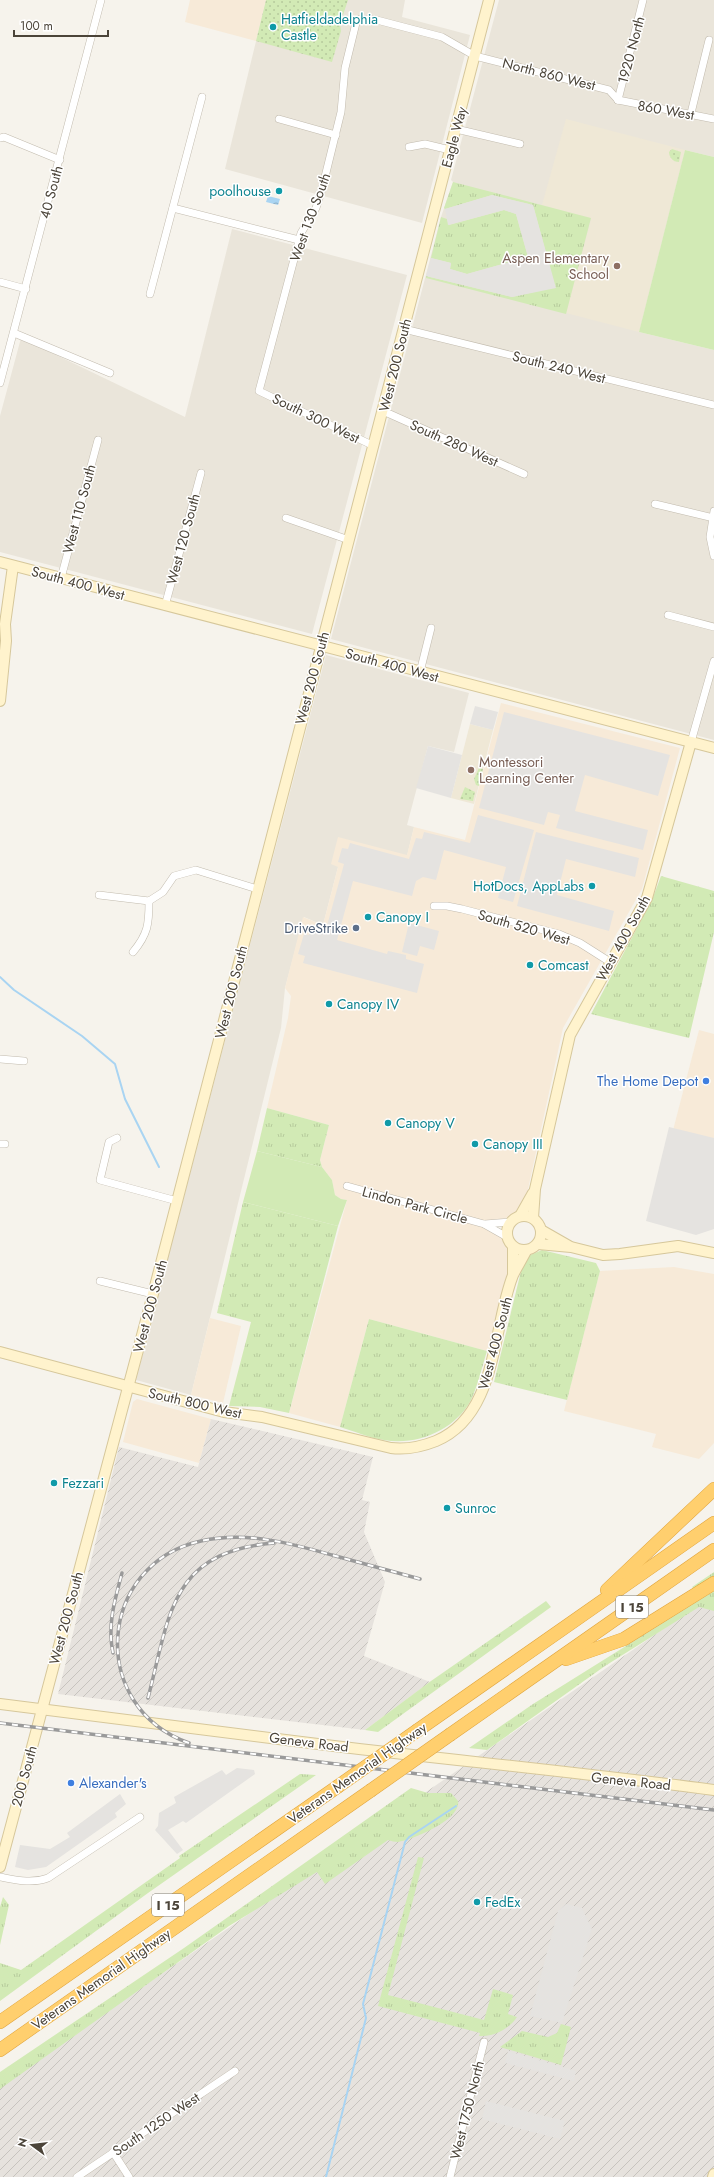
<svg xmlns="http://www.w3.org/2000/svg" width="714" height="2177" viewBox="0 0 714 2177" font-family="Jost,sans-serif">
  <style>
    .residential { fill: #eae5da }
    .commercial { fill: #f7ead8 }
    .industrial { fill: url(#industrial-furrows) }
    .education { fill: #efe8d6 }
    .grass { fill: url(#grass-tufts) }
    .park { fill: url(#park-dots) }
    .garden { fill: #d2eab5 }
    .parking { fill: #e5e3e0 }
    .water { fill: url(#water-waves) }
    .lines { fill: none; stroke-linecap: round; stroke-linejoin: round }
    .stream { stroke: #a9d4f2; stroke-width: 2 }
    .street-casing { stroke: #c2bbae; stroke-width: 8 }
    .secondary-casing { stroke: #d6c79b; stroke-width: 12 }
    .highway-casing { stroke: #e0a43c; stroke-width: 14 }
    .street { stroke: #fff; stroke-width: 7 }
    .secondary { stroke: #fff3cd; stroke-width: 10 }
    .highway { stroke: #ffcf6e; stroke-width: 13 }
    .rail-casing { stroke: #9a9a9a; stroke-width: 3.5 }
    .rail { stroke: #fff; stroke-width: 2; stroke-dasharray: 6; stroke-linecap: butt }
    .highway-bridge-casing { stroke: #e0a43c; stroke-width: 14; stroke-linecap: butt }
    .highway-bridge { stroke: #ffcf6e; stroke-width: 13 }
    .culture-dot { fill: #0f9aa8; stroke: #fff; stroke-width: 1.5 }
    .education-dot { fill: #8d6e63; stroke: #fff; stroke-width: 1.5 }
    .service-dot { fill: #5c6f8a; stroke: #fff; stroke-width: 1.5 }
    .shop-dot { fill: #3f7fe0; stroke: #fff; stroke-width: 1.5 }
    .labels { text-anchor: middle; stroke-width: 3; stroke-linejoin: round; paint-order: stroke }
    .shield { fill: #fff; stroke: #817c74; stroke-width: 1 }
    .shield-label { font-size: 13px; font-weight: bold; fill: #4b4439 }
    .culture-label { font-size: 14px; fill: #0d838f; stroke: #fff; text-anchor: start }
    .street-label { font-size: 14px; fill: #4b4439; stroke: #fff }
    .education-label { font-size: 14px; fill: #785e54; stroke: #fff; text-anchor: end }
    .service-label { font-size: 14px; fill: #4e5e75; stroke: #fff; text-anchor: end }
    .shop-label { font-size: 14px; fill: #366cbe; stroke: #fff; text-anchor: end }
  </style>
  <defs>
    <pattern id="industrial-furrows" width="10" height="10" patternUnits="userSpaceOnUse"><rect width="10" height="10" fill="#e6e2dd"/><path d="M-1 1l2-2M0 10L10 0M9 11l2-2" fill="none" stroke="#c7c3be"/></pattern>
    <pattern id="grass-tufts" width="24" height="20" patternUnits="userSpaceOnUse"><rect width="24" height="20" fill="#d2eab5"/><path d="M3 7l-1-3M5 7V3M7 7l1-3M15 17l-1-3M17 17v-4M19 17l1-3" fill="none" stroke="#b6ca9c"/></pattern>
    <pattern id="park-dots" width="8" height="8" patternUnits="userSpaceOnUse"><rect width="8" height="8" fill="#d2eab5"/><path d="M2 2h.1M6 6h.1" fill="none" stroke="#b6ca9c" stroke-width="1.8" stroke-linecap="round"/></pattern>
    <pattern id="water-waves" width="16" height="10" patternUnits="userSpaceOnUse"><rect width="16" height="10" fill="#a9d4f2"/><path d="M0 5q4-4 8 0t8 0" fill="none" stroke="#8caec5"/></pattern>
  </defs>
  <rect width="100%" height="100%" fill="#f6f3ec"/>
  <g class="residential">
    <polygon points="266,0 405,0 402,17 470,35 422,223 225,169"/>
    <polygon points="499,0 714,0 714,157 685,150 639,332 714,350 714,740 331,639 441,217 453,182 451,180"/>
    <polygon points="232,229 407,275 312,634 0,552 0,416 21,338 185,417"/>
    <polygon points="326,655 469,693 454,752 428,746 407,825 414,827 407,856 338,867 323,925 304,917 285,988 281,1028 191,1395 136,1380"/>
  </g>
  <g class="commercial">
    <polygon points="190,0 266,0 256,41 185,22"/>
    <polygon points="501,703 680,748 642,889 563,1028 525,1203 514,1216 497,1220 494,1232 506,1241 511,1264 487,1351 369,1319 340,1427 289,1413 347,1200 341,1199 335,1195 332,1180 322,1167 320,1160 329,1125 267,1108 288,1018 291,996 285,988 303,917 323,925 338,867 331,864 338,837 407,855 414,827 465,840"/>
    <polygon points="699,1030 714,1034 714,1225 650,1219"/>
    <polygon points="674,1267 714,1274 714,1443 699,1459 652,1447 656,1434 564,1411 600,1271"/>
    <polygon points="210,1318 241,1326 223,1403 191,1395"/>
    <polygon points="137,1399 211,1419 199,1463 123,1442 133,1402"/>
  </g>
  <g class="industrial">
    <polygon points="211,1419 373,1457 362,1500 370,1502 364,1532 385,1582 364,1656 430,1682 365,1730 58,1694 119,1447 198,1467"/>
    <polygon points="714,1594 714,2177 0,2177 0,2085"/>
  </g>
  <g class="education">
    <polygon points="566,119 685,150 639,332 566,313 591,219 542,205"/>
    <polygon points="470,724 493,730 474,804 451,798"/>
  </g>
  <g class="grass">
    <polygon points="453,182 591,218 566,314 426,278 426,276 512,297 555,287 533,205 492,195 445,209 444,208"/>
    <polygon points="504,210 516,214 528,257 467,274 450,269 451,263 431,258 441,217 447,219 449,225"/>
    <polygon points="661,876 714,891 714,932 689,1038 591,1014 652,900"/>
    <polygon points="267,1108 329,1125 320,1160 322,1167 257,1151"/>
    <polygon points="243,1202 338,1226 289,1413 260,1407 229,1406 251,1322 217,1313"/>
    <polygon points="542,1250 596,1263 600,1271 567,1400 494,1382 522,1267 528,1256"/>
    <path d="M369,1319L487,1351C482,1367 478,1385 471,1400C455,1430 417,1446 384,1440C369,1438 354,1431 340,1427Z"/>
    <polygon points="714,1572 714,1577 694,1589 692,1587"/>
    <polygon points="714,1591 714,1611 699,1607 605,1666 487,1750 469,1748 533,1704"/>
    <polygon points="546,1601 551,1607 378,1732 365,1730 431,1681"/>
    <polygon points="300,1774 316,1775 148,1893 0,2001 0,1963 21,1970 180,1858 179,1856"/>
    <path d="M411,1788L428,1793H451L458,1801C462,1819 413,1840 398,1842C395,1842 391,1841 388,1840L325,1884L317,1872L229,1926L0,2089V2072L184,1948Z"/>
    <path d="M418,1857L424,1858L388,1995L484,2020L493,1989L513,1995L508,2014L517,2017C509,2029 494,2037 479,2036L480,2033L378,2006Z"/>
    <polygon points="3,1897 9,1905 0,1945 0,1907"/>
    <polygon points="561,2024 571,2027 561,2065 500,2047 522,2031 548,2037 557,2033"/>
  </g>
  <g class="park">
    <polygon points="266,0 348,0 340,24 341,31 332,62 256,41"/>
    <path d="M672,149L681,152L679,162C673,162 669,157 669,152Z"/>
    <polygon points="479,768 483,769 479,786 476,785 474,779"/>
    <polygon points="465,787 475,792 473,801 460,799"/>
  </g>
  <g class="garden">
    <polygon points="685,150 714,157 714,350 639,332"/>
    <polygon points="257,1151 322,1167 332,1180 335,1195 341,1199 347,1200 338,1226 243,1202"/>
  </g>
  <g class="parking">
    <polygon points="492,195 533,205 556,288 512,297 426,276 431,258 451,263 450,269 467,274 528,257 516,214 504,210 448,225 445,209"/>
    <polygon points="475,706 498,712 493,730 470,724"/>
    <polygon points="504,712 670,755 658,796 585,775 575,811 648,830 643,850 556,828 560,815 548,812 544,825 479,808"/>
    <polygon points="428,746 462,755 451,798 416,788"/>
    <polygon points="478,815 534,830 513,902 498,898 506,867 444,850 436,880 423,877 416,881 412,896 353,881 337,940 387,954 388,951 406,955 406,959 424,964 417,993 303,963 305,956 298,954 304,934 309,935 310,929 325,933 344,864 338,862 342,848 348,849 350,843 409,859 416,838 422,839 424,832 470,843"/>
    <polygon points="536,832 639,858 635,877 566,859 557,895 614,911 609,931 517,906"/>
    <polygon points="409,923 439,931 434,950 420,946 417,956 402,952"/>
    <polygon points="669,1127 714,1138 714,1229 696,1235 646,1221"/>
    <polygon points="237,1768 254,1770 255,1774 186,1823 183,1821 168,1830 183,1850 177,1854 155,1830 158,1826 159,1813 176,1803 174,1797 222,1770 226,1775"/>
    <polygon points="120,1794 126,1804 115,1813 117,1817 46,1867 28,1870 15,1867 20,1845 50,1849 70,1837 67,1833"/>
    <polygon points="566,1904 582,1908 592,1929 562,2023 530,2016 558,1911"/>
    <polygon points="508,2051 576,2071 574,2081 505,2063"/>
    <polygon points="486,2101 565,2121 560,2139 482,2119"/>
  </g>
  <polygon class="water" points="268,196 280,199 278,205 266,202"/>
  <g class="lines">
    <g class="stream">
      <polyline points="0,977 14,990 82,1036 115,1064 125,1099 159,1167"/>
      <polyline points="326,2177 366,2018 363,2004 405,1842 409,1837 456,1806"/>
    </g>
    <g class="street-casing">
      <g id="street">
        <polyline points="618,100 643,0"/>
        <polyline points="618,100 714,119"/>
        <polyline points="691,113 709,40"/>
        <polyline points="279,119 336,135"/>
        <polyline points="456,129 520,144"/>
        <polyline points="0,138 4,137 60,160"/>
        <polyline points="409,147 425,144 450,150"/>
        <polyline points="173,208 299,240"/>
        <polyline points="0,282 26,289"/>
        <polyline points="150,294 202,97"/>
        <polyline points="404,329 714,405"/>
        <polyline points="14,333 110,373"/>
        <polyline points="0,383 101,0"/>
        <polyline points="383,411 524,474"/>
        <polyline points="374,446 259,391 301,233 316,208 322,189 341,112 345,68 356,23 360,19 373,19 442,37 475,56 609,90 618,100"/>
        <polyline points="655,504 714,518"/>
        <polyline points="714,511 710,537 714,556"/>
        <polyline points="286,518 349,540"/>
        <polyline points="61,578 98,440"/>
        <polyline points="165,606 201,473"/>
        <polyline points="668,615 714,627"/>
        <polyline points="420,672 431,628"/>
        <polyline points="691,742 714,661"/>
        <polyline points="99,895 149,901 163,892 174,876 196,870 257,889"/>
        <polyline points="434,906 447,906 462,909 559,934 580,943 610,962"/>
        <path d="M133,952C148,934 149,924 149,901"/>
        <polyline points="0,1059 24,1061"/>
        <polyline points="117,1138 109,1142 100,1180 177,1201"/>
        <polyline points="0,1144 5,1144"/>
        <polyline points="347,1186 484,1224 507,1237"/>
        <polyline points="485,1224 511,1222"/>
        <polyline points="100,1281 153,1294"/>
        <path d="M0,1877C16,1880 32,1884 48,1878L140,1817"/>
        <polyline points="113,2152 129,2177"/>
        <polyline points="77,2177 235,2071"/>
        <polyline points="450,2177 484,2042"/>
      </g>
    </g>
    <g class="secondary-casing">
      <g id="secondary">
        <polyline points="0,562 714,748"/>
        <polyline points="0,701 6,641 5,624 13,566"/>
        <circle cx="524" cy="1233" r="17"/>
        <polyline points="520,1216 533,1193"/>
        <polyline points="533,1218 535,1189 570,1035 647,898 691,742"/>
        <polyline points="541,1230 569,1246"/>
        <polyline points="538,1244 571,1247 603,1255 620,1254 678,1246 714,1253"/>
        <polyline points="513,1273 513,1247"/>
        <path d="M0,1352L224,1412L262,1417L391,1448C408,1450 421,1447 436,1441C498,1415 492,1328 513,1275C517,1267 522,1259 526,1251"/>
        <path d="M0,1704C111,1717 222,1732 334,1746C460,1761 587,1773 714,1790"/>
        <polyline points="0,1867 153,1294 489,0"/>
        <polyline points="713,2177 714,2174"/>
      </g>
    </g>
    <g class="highway-casing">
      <g id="highway">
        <polyline points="607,1590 714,1489"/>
        <polyline points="566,1659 624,1639 714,1583"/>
        <polyline points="418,1730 714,1523"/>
        <polyline points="451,1734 714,1550"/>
        <polyline points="0,2022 337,1787"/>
        <polyline points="0,2050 370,1791"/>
      </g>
    </g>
    <use href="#street" class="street"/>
    <use href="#secondary" class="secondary"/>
    <use href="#highway" class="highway"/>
    <g class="rail-casing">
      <g id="rail">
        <path d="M113,1653C107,1625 115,1599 122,1573"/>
        <path d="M148,1698C170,1614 170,1552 274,1543"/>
        <polyline points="0,1723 714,1810"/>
        <path d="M189,1743C87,1707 97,1564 201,1541C247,1531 289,1543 332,1555C361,1563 391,1571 420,1579"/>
      </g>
    </g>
    <use href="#rail" class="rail"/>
    <g class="highway-bridge-casing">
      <g id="highway-bridge">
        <polyline points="337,1787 418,1730"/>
        <polyline points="370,1791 451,1734"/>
      </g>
    </g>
    <use href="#highway-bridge" class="highway-bridge"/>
  </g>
  <g class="culture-dot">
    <circle cx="273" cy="27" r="4"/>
    <circle cx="279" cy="191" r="4"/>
    <circle cx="592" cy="886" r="4"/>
    <circle cx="368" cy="917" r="4"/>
    <circle cx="530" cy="965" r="4"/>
    <circle cx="329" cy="1004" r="4"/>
    <circle cx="388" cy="1123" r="4"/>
    <circle cx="475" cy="1144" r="4"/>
    <circle cx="54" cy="1483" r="4"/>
    <circle cx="447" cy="1508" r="4"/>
    <circle cx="477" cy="1902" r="4"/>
  </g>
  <g class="education-dot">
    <circle cx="617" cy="266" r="4"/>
    <circle cx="471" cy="770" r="4"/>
  </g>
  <circle class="service-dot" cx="356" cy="928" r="4"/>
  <g class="shop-dot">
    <circle cx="706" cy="1081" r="4"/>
    <circle cx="71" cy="1783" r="4"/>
  </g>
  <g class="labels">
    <g class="shield">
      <rect x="616" y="1596" width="32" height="22" rx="3"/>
      <rect x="152" y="1894" width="32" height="22" rx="3"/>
    </g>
    <g class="shield-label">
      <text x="632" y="1612">I 15</text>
      <text x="168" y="1910">I 15</text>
    </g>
    <g class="culture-label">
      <text x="281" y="24">Hatfieldadelphia<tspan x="281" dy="16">Castle</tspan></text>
      <text x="271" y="196" text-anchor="end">poolhouse</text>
      <text x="584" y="891" text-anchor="end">HotDocs, AppLabs</text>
      <text x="376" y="922">Canopy I</text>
      <text x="538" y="970">Comcast</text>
      <text x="337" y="1009">Canopy IV</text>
      <text x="396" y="1128">Canopy V</text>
      <text x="483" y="1149">Canopy III</text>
      <text x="62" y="1488">Fezzari</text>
      <text x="455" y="1513">Sunroc</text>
      <text x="485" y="1907">FedEx</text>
    </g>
    <g class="street-label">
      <text transform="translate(631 50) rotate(-75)" y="5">1920 North</text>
      <text transform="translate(549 74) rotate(14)" y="5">North 860 West</text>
      <text transform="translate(666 110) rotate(10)" y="5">860 West</text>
      <text transform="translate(454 137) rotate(-75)" y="5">Eagle Way</text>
      <text transform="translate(51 192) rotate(-75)" y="5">40 South</text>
      <text transform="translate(310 217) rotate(-70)" y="5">West 130 South</text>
      <text transform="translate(395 365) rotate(-76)" y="5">West 200 South</text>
      <text transform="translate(559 367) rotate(14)" y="5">South 240 West</text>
      <text transform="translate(316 418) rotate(26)" y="5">South 300 West</text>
      <text transform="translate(454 443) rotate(24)" y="5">South 280 West</text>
      <text transform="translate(79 509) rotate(-75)" y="5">West 110 South</text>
      <text transform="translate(183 539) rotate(-75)" y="5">West 120 South</text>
      <text transform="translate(78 583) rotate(15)" y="5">South 400 West</text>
      <text transform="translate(392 665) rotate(15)" y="5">South 400 West</text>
      <text transform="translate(312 678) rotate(-75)" y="5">West 200 South</text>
      <text transform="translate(524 927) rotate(16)" y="5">South 520 West</text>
      <text transform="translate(623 938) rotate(-61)" y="5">West 400 South</text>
      <text transform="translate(231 992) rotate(-76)" y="5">West 200 South</text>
      <text transform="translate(415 1205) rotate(15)" y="5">Lindon Park Circle</text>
      <text transform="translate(150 1306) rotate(-75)" y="5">West 200 South</text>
      <text transform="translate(495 1343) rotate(-75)" y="5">West 400 South</text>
      <text transform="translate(195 1403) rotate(13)" y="5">South 800 West</text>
      <text transform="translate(66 1618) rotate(-75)" y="5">West 200 South</text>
      <text transform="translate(309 1742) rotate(7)" y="5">Geneva Road</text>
      <text transform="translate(357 1773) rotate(-35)" y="5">Veterans Memorial Highway</text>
      <text transform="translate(24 1776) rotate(-75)" y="5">200 South</text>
      <text transform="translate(631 1781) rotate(6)" y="5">Geneva Road</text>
      <text transform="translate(101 1979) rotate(-35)" y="5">Veterans Memorial Highway</text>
      <text transform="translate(467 2110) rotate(-76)" y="5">West 1750 North</text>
      <text transform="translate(156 2124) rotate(-34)" y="5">South 1250 West</text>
    </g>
    <g class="education-label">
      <text x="609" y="263">Aspen Elementary<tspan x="609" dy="16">School</tspan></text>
      <text x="479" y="767" text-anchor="start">Montessori<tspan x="479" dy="16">Learning Center</tspan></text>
    </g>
    <g class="service-label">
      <text x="348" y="933">DriveStrike</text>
    </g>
    <g class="shop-label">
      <text x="698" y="1086">The Home Depot</text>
      <text x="79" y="1788" text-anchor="start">Alexander's</text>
    </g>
  </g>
  <g transform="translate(32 2145) rotate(285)" stroke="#ffffff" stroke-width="3" paint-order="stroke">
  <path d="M0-3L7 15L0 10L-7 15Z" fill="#4b4439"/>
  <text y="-6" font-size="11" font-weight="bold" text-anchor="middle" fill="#4b4439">N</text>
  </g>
  <path d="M14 30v6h94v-6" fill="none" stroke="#4b4439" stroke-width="2"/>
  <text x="20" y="30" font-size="12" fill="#4b4439" stroke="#ffffff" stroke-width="3" paint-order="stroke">100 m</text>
</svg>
